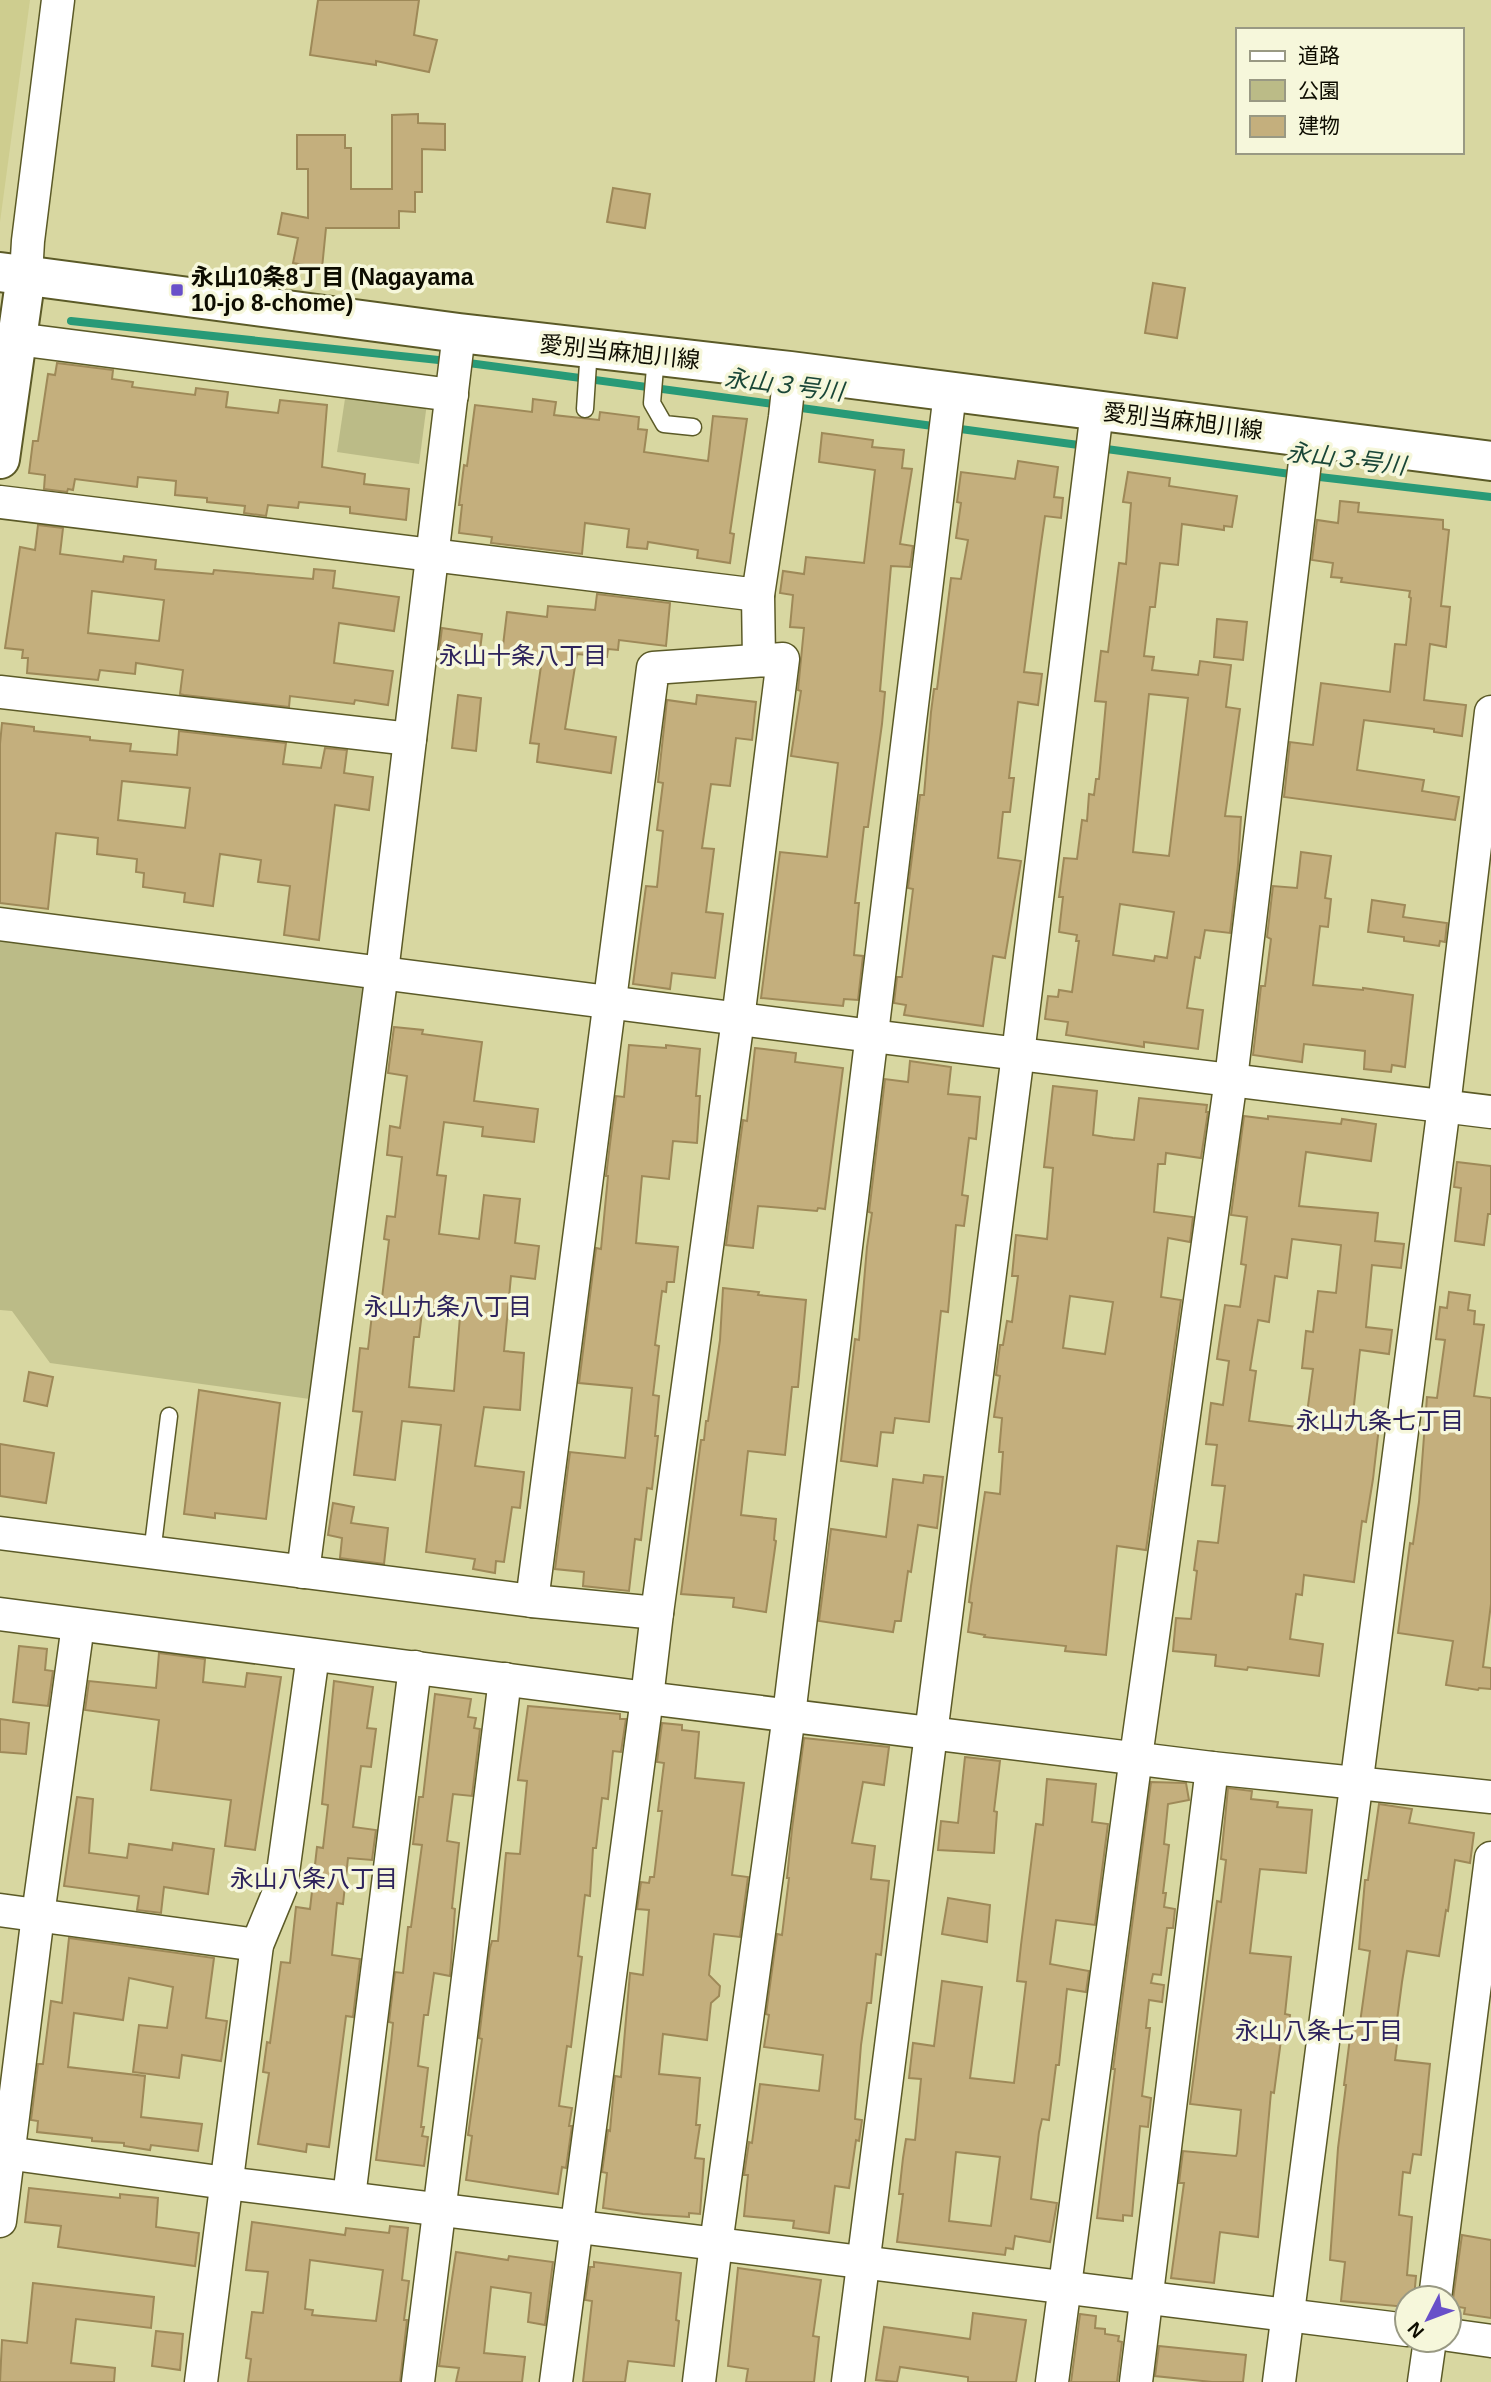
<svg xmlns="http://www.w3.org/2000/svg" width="1491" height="2382" viewBox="0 0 1491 2382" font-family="Helvetica,'Noto Sans JP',sans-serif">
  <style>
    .built { fill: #cecd8f }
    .green { fill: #bbbb87 }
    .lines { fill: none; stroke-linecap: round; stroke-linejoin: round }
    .stream { stroke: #289a77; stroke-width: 8 }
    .building { fill: #c4af7d; stroke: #9e8958; stroke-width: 2; fill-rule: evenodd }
    .lane-casing { stroke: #5b5a27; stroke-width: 19 }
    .street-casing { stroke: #5b5a27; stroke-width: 35 }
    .secondary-casing { stroke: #5b5a27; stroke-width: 42 }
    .primary-casing { stroke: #5b5a27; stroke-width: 42 }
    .lane { stroke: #fff; stroke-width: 16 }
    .street { stroke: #fff; stroke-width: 32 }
    .secondary { stroke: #fff; stroke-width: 38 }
    .primary { stroke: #fff; stroke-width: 38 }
    .poi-dot { fill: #6850c9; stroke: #f6f7db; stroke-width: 2.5 }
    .labels { text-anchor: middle; stroke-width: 7; stroke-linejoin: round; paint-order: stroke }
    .poi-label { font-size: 23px; font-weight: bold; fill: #0d0c00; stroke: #f6f7db; text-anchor: start }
    .street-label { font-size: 23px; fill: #0d0c00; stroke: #f6f7db }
    .water-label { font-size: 24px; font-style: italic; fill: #194637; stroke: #f6f7db }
    .neighbourhood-label { font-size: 24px; fill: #2d225c; stroke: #f6f7db }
  </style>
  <rect width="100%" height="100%" fill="#d8d7a1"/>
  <polygon class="built" points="0,0 30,0 0,222"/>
  <g class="green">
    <polygon points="346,392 427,403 419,464 337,452"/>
    <polygon points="0,924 382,972 324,1401 50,1363 12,1311 0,1310"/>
  </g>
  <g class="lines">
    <g class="stream">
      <polyline points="71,321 448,361"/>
      <polyline points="461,362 781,405"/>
      <polyline points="794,407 940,427"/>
      <polyline points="953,428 1086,446"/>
      <polyline points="1099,448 1298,475"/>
      <polyline points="1311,476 1491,497"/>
    </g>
  </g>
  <g class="building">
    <polygon points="318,0 419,0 414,35 437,40 429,72 376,61 376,65 310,55"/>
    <polygon points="418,114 418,123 445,124 445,150 422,149 422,192 415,192 415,212 399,211 399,228 326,228 322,268 293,263 298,238 278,234 282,213 308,218 308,169 297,169 297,135 345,135 345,148 351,148 351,189 392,189 392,115"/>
    <polygon points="613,188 650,194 645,228 607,222"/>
    <polygon points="1153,283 1185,288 1177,338 1145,333"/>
    <polygon points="57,363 113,370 112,379 133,382 132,387 195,395 196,388 228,392 226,407 278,413 280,400 327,405 322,467 365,474 364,484 409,489 406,520 350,513 350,507 299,502 298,508 268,505 266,516 244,513 245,506 207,502 207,498 175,495 176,481 138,477 137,487 75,479 73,490 68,489 67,492 44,489 45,475 29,473 33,441 38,441 48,374 55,375"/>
    <polygon points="533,399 556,402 554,415 599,420 600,412 639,417 638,429 647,430 644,452 708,461 713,416 747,419 730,533 734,534 730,563 697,558 698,550 648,542 647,549 627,547 629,529 585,523 582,554 491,543 492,537 459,533 462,505 459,505 464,465 467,466 475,405 532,412"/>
    <polygon points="822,433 873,440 872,447 904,450 902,468 912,469 900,544 913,546 910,567 891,566 880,691 885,692 882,724 868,827 864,827 855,903 859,903 854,955 863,956 858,1000 844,999 843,1006 761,998 780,852 827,857 838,763 791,756 801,691 798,690 804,628 790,627 793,595 780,593 783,571 804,574 806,557 864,563 875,470 819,462"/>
    <polygon points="1018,461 1058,467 1054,497 1063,498 1061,518 1045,516 1040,551 1024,672 1042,674 1038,705 1018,702 1009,778 1014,778 1010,812 1003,812 998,858 1021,861 1005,958 993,956 983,1026 904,1015 906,1005 894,1003 897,977 902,977 913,889 908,888 920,795 924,795 931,712 934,689 937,689 951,578 961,579 968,540 956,538 961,503 957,502 961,472 1015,479"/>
    <path d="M1128,472L1170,478L1169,486L1237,496L1232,527L1224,526V530L1182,524L1178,565L1160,563L1155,607H1150L1144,656L1154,657L1152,670L1198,675L1200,661L1231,665L1226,707L1240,709L1225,816L1241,817L1238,865L1230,933L1205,930L1200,958L1195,957L1187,1008L1203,1010L1198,1049L1144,1042V1047L1066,1035L1068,1022L1045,1019L1048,996L1058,997L1059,990L1072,992L1079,941H1076L1077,935L1059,932L1063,897H1059L1064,858L1077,859L1082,820L1087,821L1089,794L1094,795L1096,779H1099L1106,702L1095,701L1101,651L1108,652L1119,563L1126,564L1131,503L1123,502ZM1149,694L1188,698L1169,856L1133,852ZM1120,904L1174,912L1167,958L1155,956L1154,961L1113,955Z"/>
    <polygon points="1340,501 1359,503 1358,512 1443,520 1443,529 1449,530 1441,606 1450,607 1446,647 1430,644 1424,700 1466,705 1462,736 1434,732 1434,729 1364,720 1357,770 1424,780 1422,791 1459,797 1455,820 1284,797 1290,742 1313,745 1321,683 1390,692 1395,644 1406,645 1411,598 1409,597 1410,591 1341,582 1342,578 1331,577 1333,563 1312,560 1317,520 1338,523"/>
    <path d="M38,525L63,528L60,554L123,562L124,556L156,560L155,569L213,574L214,570L313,579L314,569L335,571L333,588L399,597L394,631L339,623L334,663L393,671L388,705L355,700L354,704L290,696L289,707L184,695L180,694L183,670L136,663L135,674L100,670L98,680L27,673L28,658H22L23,650L5,648L20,547L35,550ZM92,591L164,600L159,641L88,633Z"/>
    <polygon points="597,594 670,603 666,646 619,640 618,650 608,649 607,657 577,654 565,729 616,737 611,773 537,762 539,744 530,743 542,659 502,654 507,612 547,617 548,606 595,610"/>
    <polygon points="1217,619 1247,622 1243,660 1214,657"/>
    <polygon points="442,628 482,634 478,666 438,660"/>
    <polygon points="458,695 481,698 476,751 452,748"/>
    <polygon points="697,695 756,702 752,740 736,738 730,786 711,784 702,848 714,849 706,912 723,914 715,978 672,973 670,989 633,984 646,886 657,887 663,831 657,830 663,783 658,782 667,700 696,704"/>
    <path d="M2,723L34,727V731L90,737V740L131,744L130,751L177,755L179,731L286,743L283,764L321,768L325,748L347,750L344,773L373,777L369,810L335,805L319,940L284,935L290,886L258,882L261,860L220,854L213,906L184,902L185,893L143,887L144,873L136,872L137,859L97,854L98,838L56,833L48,909L0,903V744ZM122,781L190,788L185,828L118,820Z"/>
    <polygon points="1301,852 1331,856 1325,898 1331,899 1328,927 1320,926 1313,985 1363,990 1363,988 1413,995 1405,1067 1392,1065 1391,1072 1364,1069 1365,1051 1304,1044 1302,1062 1253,1055 1261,986 1265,986 1271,939 1267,937 1273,886 1297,888"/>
    <polygon points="1372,900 1405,905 1403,917 1447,923 1445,942 1440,941 1439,946 1404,941 1404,937 1368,932"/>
    <path d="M394,1027L423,1030L422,1034L482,1042L474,1101L538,1109L534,1142L482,1136L483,1127L444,1122L437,1175L446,1176L439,1234L479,1239L484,1195L520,1199L515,1243L539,1246L535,1279L511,1276L504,1351L524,1353L520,1410L484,1407L475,1466L524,1472L520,1508L512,1507L504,1562L496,1561L495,1573L473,1569L475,1559L426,1552L441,1425L402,1421L395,1480L354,1475L362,1412L353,1411L360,1348L368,1349L374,1297L382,1298L389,1240L384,1239L387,1216L395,1217L402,1157L387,1155L390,1126L400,1128L407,1076L388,1073ZM422,1312L460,1316L454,1391L409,1387L414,1337H419Z"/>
    <polygon points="629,1045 666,1048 666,1045 700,1049 696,1096 700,1096 697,1143 673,1141 669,1179 642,1176 636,1243 678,1247 674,1282 667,1282 666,1292 662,1291 655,1345 659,1346 653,1395 659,1396 655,1436 658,1436 652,1489 647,1488 641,1540 635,1539 629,1591 583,1586 584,1572 555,1569 570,1452 625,1458 632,1388 579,1383 596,1248 601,1249 608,1176 606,1176 616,1096 624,1097"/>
    <polygon points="755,1048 796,1053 795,1062 843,1068 825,1209 818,1208 817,1211 758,1206 753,1248 726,1245 743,1120 747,1121"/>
    <polygon points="910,1061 951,1067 948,1094 980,1097 976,1139 969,1138 962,1195 968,1196 964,1226 956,1225 948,1312 941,1311 929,1422 895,1418 893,1433 881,1432 877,1466 841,1461 855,1339 859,1340 867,1247 872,1213 869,1212 885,1079 908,1082"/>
    <path d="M1053,1086L1097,1091L1093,1135L1113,1138L1134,1140L1139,1098L1207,1105L1206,1112H1208L1201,1158L1166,1153L1165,1164H1158L1154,1212L1193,1217L1190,1242L1168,1238L1161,1297L1181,1300L1146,1550L1117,1546L1106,1655L1065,1651L1066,1646L984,1637L985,1635L968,1632L972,1603L969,1602L971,1586L985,1492L1000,1494L1003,1452H999L1002,1418L994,1417L1000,1376L996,1375L1000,1345H1003L1007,1321L1012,1322L1018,1276H1012L1016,1235L1047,1239L1053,1168L1044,1167ZM1070,1296L1113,1302L1105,1354L1063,1348Z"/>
    <path d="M1244,1116L1268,1119V1116L1341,1124L1342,1119L1376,1124L1371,1161L1306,1152L1299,1206L1378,1213L1375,1241L1404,1244L1401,1268L1372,1265L1366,1327L1392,1330L1389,1354L1360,1350L1352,1423L1379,1427L1373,1479L1366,1522L1362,1521L1354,1582L1304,1575L1302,1595L1296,1594L1290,1639L1323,1644L1319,1676L1248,1667L1247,1670L1215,1666L1216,1655L1173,1651L1176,1618L1191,1619L1197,1571L1194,1570L1198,1541L1218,1543L1225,1486L1212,1485L1217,1445L1206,1444L1211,1403L1223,1405L1229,1361L1217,1359L1225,1305L1240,1307L1246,1265L1241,1264L1247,1217L1231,1215ZM1292,1239L1341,1245L1336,1293L1318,1291L1313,1332L1306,1331L1302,1368L1313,1369L1305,1428L1249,1421L1256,1371L1250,1370L1258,1320L1269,1322L1275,1276L1287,1278Z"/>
    <polygon points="1457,1162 1491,1166 1491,1214 1488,1214 1484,1245 1455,1241 1461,1188 1454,1187"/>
    <polygon points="723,1288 759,1292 758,1295 806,1300 798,1387 792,1387 785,1455 748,1451 741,1515 776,1519 774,1540 776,1541 766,1612 733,1607 734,1598 681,1594 701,1440 704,1440 706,1421 708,1421 720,1340"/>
    <polygon points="1449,1292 1470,1295 1468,1310 1475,1311 1474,1324 1484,1325 1474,1396 1491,1398 1491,1604 1483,1667 1491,1668 1491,1689 1479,1688 1478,1690 1446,1685 1453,1641 1398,1633 1410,1543 1413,1544 1419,1502 1427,1397 1437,1398 1445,1340 1436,1339 1440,1307 1447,1308"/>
    <polygon points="29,1372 53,1377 47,1406 24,1401"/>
    <polygon points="199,1390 280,1403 266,1519 215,1513 215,1518 184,1514"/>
    <polygon points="0,1444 54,1453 46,1503 0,1496"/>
    <polygon points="924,1475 943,1477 937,1528 918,1525 911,1572 908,1571 901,1621 895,1621 893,1632 819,1621 831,1529 886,1537 893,1479 923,1483"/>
    <polygon points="333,1503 354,1507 351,1523 388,1528 384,1564 340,1558 342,1538 328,1535"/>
    <polygon points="19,1646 47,1649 45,1670 53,1671 48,1706 13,1702"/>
    <polygon points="159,1653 205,1659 203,1682 245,1687 247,1673 281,1677 255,1850 225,1846 231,1800 151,1790 159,1720 85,1710 89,1681 156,1688"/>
    <polygon points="334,1681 373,1687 367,1728 376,1729 371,1767 361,1766 353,1827 376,1830 372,1860 348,1858 343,1904 337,1903 332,1955 360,1959 353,2017 346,2016 329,2147 307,2144 306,2152 258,2144 269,2073 263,2072 267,2042 270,2043 281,1962 290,1963 296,1907 310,1909 317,1847 323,1848 328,1805 322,1804"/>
    <polygon points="435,1694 471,1699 468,1717 476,1718 474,1728 480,1729 472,1796 453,1794 447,1841 459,1843 452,1908 455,1909 450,1976 434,1973 428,2015 424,2015 418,2066 428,2068 421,2127 424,2127 422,2136 428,2137 424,2166 376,2160 391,2043 393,2023 389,2022 395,1972 403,1973 408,1927 411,1927 422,1845 413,1844 419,1797 423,1797"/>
    <polygon points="528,1706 620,1714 620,1719 626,1719 621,1752 613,1751 608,1799 602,1798 596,1848 593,1848 590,1896 585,1895 578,1956 582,1957 577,1998 571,2047 567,2046 559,2106 572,2108 569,2126 572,2126 566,2168 562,2167 558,2194 466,2180 472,2136 468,2135 482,2039 479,2038 490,1948 492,1941 498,1941 506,1853 520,1854 527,1781 518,1780"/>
    <polygon points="0,1719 29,1723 26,1754 0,1752"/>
    <polygon points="662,1723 682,1725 682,1730 699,1732 695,1778 744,1783 732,1875 748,1877 740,1937 714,1934 709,1975 720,1986 719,1996 711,2003 707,2040 663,2034 659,2074 700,2078 696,2125 700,2125 695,2158 704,2159 700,2214 689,2213 689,2217 643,2214 603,2208 607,2173 602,2172 608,2130 610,2131 615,2076 621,2077 630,1973 643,1975 649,1910 637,1909 641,1882 649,1883 650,1877 654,1877 662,1811 658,1811 664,1763 657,1762"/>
    <polygon points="804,1738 889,1747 884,1785 863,1782 852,1843 875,1846 871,1879 889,1881 881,1955 876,1954 871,2003 867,2003 861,2045 855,2119 862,2120 859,2141 856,2140 849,2188 835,2186 829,2233 793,2228 794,2221 744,2216 748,2175 744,2175 749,2142 752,2143 760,2084 819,2091 823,2055 764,2047 769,2015 766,2014 777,1934 782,1935 789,1878 787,1878 792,1829"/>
    <polygon points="965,1757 1000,1761 994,1811 997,1812 994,1853 938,1850 941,1821 958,1823"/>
    <path d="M1047,1779L1096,1784L1092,1822L1108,1824L1095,1925L1056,1920L1050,1964L1089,1971L1086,1992L1067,1989L1059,2065H1056L1049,2120L1042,2119L1039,2132L1031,2199L1057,2203L1050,2242L1015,2236L1013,2249L1006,2248L1005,2255L897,2242L903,2194H899L903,2158L906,2139L915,2140L921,2079L909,2078L913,2043L934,2046L942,1981L982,1987L970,2078L1014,2083L1026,1982L1017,1981L1021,1945L1036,1824L1043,1825ZM956,2152L1000,2157L991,2226L949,2221Z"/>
    <polygon points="1151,1782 1186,1783 1189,1800 1168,1804 1164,1844 1169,1845 1163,1893 1166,1893 1164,1907 1175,1909 1173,1928 1167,1928 1161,1975 1153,1974 1151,1983 1164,1985 1162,2002 1149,2000 1146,2028 1150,2028 1142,2096 1151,2098 1148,2127 1140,2126 1132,2216 1123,2215 1123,2221 1097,2218 1115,2069 1113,2069"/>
    <polygon points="1228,1788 1252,1791 1251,1799 1278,1802 1277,1807 1312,1810 1306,1873 1260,1869 1250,1953 1291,1957 1285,2014 1290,2015 1287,2041 1281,2040 1274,2093 1271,2092 1258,2237 1220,2232 1214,2283 1171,2278 1184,2183 1179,2183 1183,2151 1236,2156 1237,2153 1241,2110 1190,2104 1217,1901 1221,1902 1226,1860 1221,1859"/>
    <polygon points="77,1797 93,1799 89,1853 127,1858 129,1844 172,1850 173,1843 214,1849 208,1894 164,1887 161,1913 137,1910 139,1896 64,1886"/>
    <polygon points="1379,1804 1412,1809 1409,1823 1474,1833 1470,1863 1455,1860 1448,1911 1446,1910 1439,1956 1407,1951 1402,1982 1396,2028 1399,2028 1395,2060 1430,2064 1421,2155 1413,2154 1410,2173 1403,2172 1399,2215 1412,2217 1407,2275 1416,2276 1414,2298 1407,2298 1407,2307 1341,2301 1345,2262 1330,2260 1338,2148 1346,2085 1344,2085 1352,2022 1360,2023 1370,1951 1359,1949 1365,1880 1368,1880"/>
    <polygon points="948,1898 990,1905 987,1942 942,1934"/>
    <polygon points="69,1938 214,1958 206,2018 227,2021 221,2061 182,2055 179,2078 133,2072 139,2025 167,2028 173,1987 129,1978 123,2020 74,2013 68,2067 145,2076 141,2117 202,2124 198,2151 151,2145 150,2150 124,2146 124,2143 92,2141 92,2138 37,2132 38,2121 31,2120 38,2064 43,2064 51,2001 62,2003"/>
    <polygon points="29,2188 120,2198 120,2194 158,2198 156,2227 199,2233 195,2266 58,2247 61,2226 25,2222"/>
    <path d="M252,2222L345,2235L346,2228L389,2233L390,2226L408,2228L402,2280L409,2281L404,2320H407L400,2382H248L251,2359L246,2358L252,2312L263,2313L268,2272L246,2270ZM310,2260L383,2270L376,2321L312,2315L313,2310L305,2309Z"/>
    <polygon points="1462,2235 1491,2240 1491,2318 1464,2314 1465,2308 1452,2306"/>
    <polygon points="456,2252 508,2260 509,2256 553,2262 545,2325 528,2322 531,2293 491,2287 484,2353 525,2357 522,2382 456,2382 459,2368 439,2366"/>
    <polygon points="594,2262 681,2273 676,2320 679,2321 674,2366 628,2361 625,2382 583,2382 592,2301 585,2300 590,2267 594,2267"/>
    <polygon points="738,2268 821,2280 813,2336 819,2337 814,2382 746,2382 748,2369 728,2366"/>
    <polygon points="33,2283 154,2297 151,2328 76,2319 71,2363 115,2368 114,2382 0,2382 2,2340 27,2343"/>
    <polygon points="973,2313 1026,2320 1016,2382 968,2382 968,2377 900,2367 897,2382 876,2380 884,2327 970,2339"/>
    <polygon points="1080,2314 1096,2316 1095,2328 1105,2329 1105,2334 1119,2336 1118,2341 1122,2342 1117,2382 1071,2382"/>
    <polygon points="156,2331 183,2334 180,2370 152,2366"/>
    <polygon points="1159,2346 1246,2355 1243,2382 1212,2382 1155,2376"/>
  </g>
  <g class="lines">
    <g class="lane-casing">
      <g id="lane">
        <polyline points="656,356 652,403 664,424 693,427"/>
        <polyline points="585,409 589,348"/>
        <polyline points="152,1553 169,1416"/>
      </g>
    </g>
    <g class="street-casing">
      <g id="street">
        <polyline points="26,275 28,241 58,0"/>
        <polyline points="17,339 452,395"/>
        <polyline points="0,502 758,595 785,417 790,371"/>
        <polyline points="758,595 759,660"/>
        <polyline points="0,692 410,739"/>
        <polyline points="0,924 872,1036 1491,1112"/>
        <polyline points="0,1533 532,1601 657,1613"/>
        <polyline points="303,1572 382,972 459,333"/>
        <polyline points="532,1601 653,668 783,659 738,1019 657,1613 647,1698 556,2382"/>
        <polyline points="0,1614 647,1698 1212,1768 1491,1797"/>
        <polyline points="0,1910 257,1945"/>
        <polyline points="0,2152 226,2183 1407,2330"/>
        <polyline points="349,2197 415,1667"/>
        <polyline points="0,2221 38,1915 78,1625"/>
        <polyline points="1435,2298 1491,1858"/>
        <polyline points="1449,2335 1491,2341"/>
        <polyline points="201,2382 257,1945 281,1887 313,1655"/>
        <polyline points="418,2382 505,1679"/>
        <polyline points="699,2382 716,2244 789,1715 950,393"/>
        <polyline points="848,2382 1018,1054 1097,411"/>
        <polyline points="1052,2382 1136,1757 1231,1079 1308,437"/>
        <polyline points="1136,2382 1212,1768"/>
        <polyline points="1279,2382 1444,1106 1491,712"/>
        <polyline points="1424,2382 1430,2340"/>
      </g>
    </g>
    <g class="secondary-casing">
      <polyline id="secondary" points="0,459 26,275"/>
    </g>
    <g class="primary-casing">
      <polyline id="primary" points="0,272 459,333 790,371 1491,461"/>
    </g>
    <use href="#lane" class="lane"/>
    <use href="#street" class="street"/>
    <use href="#secondary" class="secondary"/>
    <use href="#primary" class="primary"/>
  </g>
  <rect class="poi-dot" x="170" y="283" width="14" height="14" rx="3.5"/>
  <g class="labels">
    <g class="poi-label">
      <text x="191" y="285">永山10条8丁目 (Nagayama<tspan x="191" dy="26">10-jo 8-chome)</tspan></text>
    </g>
    <g class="street-label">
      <text transform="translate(620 352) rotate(6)" y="8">愛別当麻旭川線</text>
      <text transform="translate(1183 421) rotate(7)" y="8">愛別当麻旭川線</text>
    </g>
    <g class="water-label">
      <text transform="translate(784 385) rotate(7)" y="8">永山３号川</text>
      <text transform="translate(1346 459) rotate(7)" y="8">永山３号川</text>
    </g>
    <g class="neighbourhood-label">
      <text x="523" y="664">永山十条八丁目</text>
      <text x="448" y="1315">永山九条八丁目</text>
      <text x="1380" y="1429">永山九条七丁目</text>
      <text x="314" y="1887">永山八条八丁目</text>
      <text x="1319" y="2039">永山八条七丁目</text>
    </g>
  </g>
  <rect x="1236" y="28" width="228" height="126" fill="#f6f7db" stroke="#999983" stroke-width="2"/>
  <rect x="1250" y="51" width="35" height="10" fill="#ffffff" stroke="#999983" stroke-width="2"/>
  <text x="1298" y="63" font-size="21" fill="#0d0c00">道路</text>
  <rect x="1250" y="80" width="35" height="21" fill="#bbbb87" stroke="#999983" stroke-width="2"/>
  <text x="1298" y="98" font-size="21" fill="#0d0c00">公園</text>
  <rect x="1250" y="116" width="35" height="21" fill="#c4af7d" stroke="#999983" stroke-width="2"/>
  <text x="1298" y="133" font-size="21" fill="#0d0c00">建物</text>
  <g transform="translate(1428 2319) rotate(228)"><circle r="33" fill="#f6f7db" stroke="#999983" stroke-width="2"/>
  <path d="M0-5L12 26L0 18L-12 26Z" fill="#6850c9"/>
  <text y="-10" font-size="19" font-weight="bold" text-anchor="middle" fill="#0d0c00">N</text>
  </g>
</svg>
